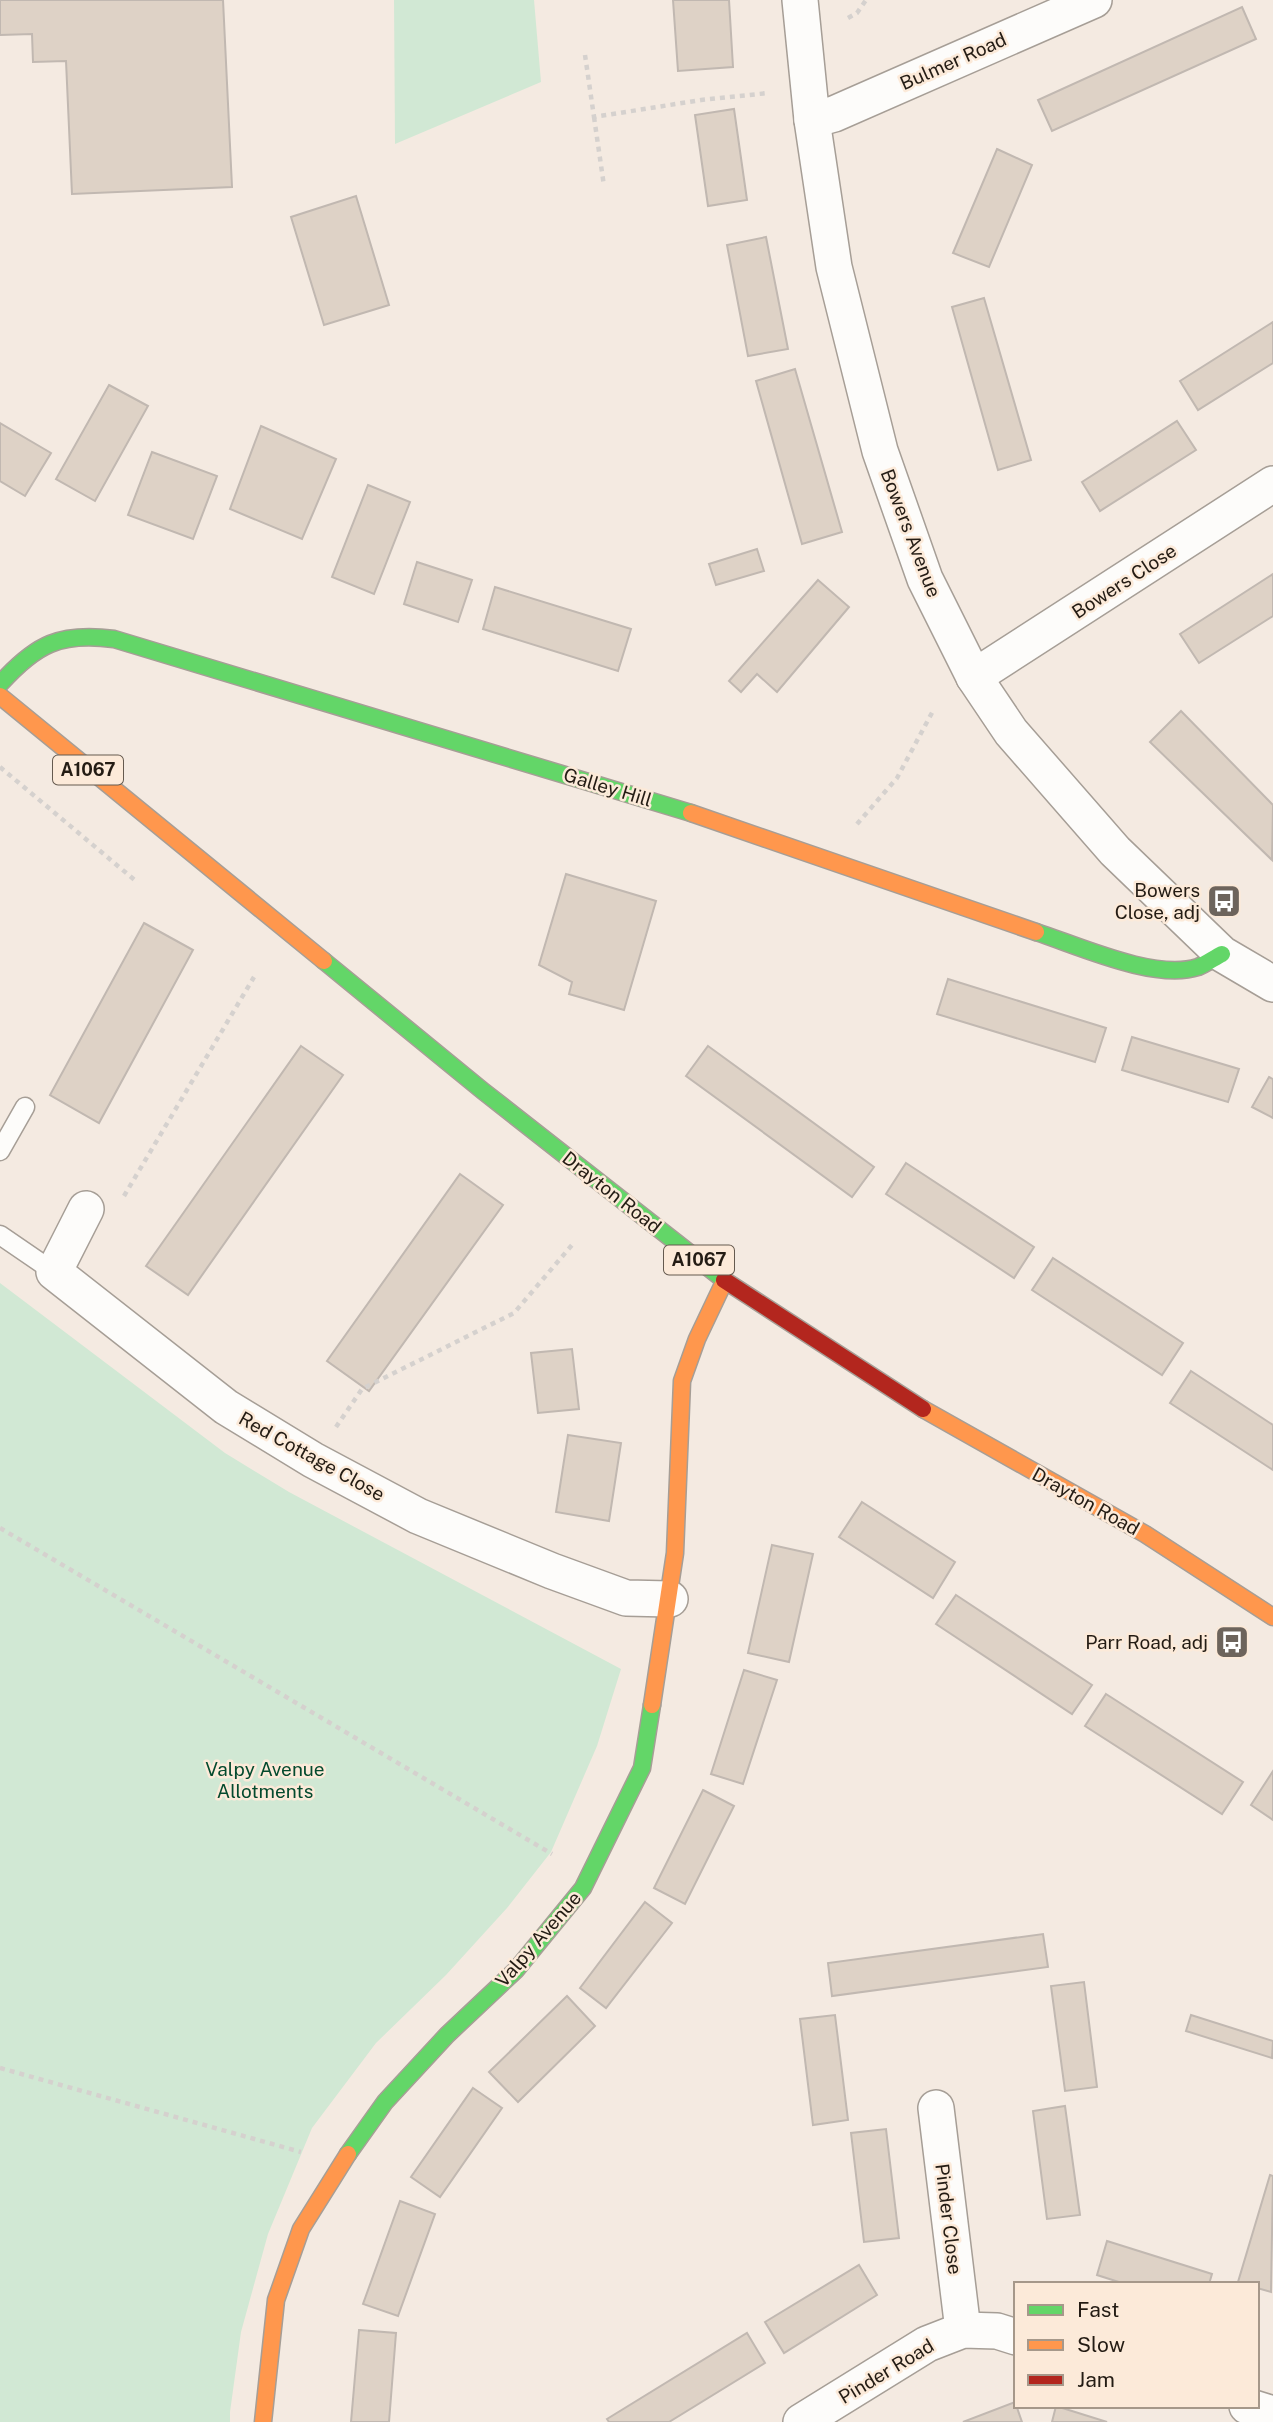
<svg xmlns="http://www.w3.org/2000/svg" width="1273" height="2422" viewBox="0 0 1273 2422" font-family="'Public Sans',sans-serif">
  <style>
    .green { fill: #d1e8d4 }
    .building { fill: #ded2c6; stroke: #c1b8b1; stroke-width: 2 }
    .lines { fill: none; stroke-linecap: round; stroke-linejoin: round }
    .lane-casing { stroke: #a69e96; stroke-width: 21 }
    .street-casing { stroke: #a69e96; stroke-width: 38 }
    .fast-casing { stroke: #a69e96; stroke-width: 19 }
    .slow-casing { stroke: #a69e96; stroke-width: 19 }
    .jam-casing { stroke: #a69e96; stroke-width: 19 }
    .path { stroke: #d5d1ce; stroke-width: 4.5; stroke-dasharray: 5 5; stroke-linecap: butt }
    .lane { stroke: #fdfcfa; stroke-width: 18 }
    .street { stroke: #fdfcfa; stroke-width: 35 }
    .fast { stroke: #63d668; stroke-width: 16 }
    .slow { stroke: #ff974d; stroke-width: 16 }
    .jam { stroke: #b3261e; stroke-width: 16 }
    .labels { text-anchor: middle; stroke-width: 5; stroke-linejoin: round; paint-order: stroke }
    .shield { fill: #fcead9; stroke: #655a4f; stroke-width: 2 }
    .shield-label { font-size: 18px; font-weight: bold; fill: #241c14 }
    .street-label { font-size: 19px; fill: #241c14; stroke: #fcead9 }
    .poi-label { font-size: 19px; fill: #241c14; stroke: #fcead9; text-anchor: end }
    .park-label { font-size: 19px; fill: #044a2e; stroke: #fcead9 }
  </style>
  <rect width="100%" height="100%" fill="#f4eae1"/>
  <g class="green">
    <polygon points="394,0 534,0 541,82 395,144"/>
    <polygon points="0,1283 225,1453 289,1492 621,1669 597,1746 551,1852 507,1908 446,1975 376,2043 312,2128 268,2234 241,2332 230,2412 230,2422 0,2422"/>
  </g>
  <g class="building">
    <polygon points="0,0 223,0 232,187 72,194 66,61 33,62 32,34 0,35"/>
    <polygon points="673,0 729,0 733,67 678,71"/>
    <polygon points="1242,7 1256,39 1052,131 1038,100"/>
    <polygon points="734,109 747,200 708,206 695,115"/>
    <polygon points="997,149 1032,165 989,267 953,253"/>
    <polygon points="356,196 389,305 324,325 291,217"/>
    <polygon points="766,237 788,349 748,356 727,245"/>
    <polygon points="984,298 1031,460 998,470 952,307"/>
    <polygon points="1273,322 1273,363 1198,410 1180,381"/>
    <polygon points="795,369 842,532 802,544 756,381"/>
    <polygon points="109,385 148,406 95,501 56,479"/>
    <polygon points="1177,421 1196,450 1100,511 1082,482"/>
    <polygon points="0,423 51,453 25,496 0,481"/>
    <polygon points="261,426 336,459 302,539 230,509"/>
    <polygon points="152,452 217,476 193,539 128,515"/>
    <polygon points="368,485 410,502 374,594 332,577"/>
    <polygon points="757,549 764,571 716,585 709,564"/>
    <polygon points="417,562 472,580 458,622 404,604"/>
    <polygon points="1273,574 1273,616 1199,663 1180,634"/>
    <polygon points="818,580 849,607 777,692 757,674 741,692 729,681"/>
    <polygon points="495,587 631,629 618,671 483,629"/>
    <polygon points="1181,711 1273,805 1272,860 1150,742"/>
    <polygon points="566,874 656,901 624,1010 569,994 572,982 539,965"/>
    <polygon points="144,923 193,950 99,1123 50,1095"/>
    <polygon points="948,979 1106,1028 1095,1062 937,1014"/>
    <polygon points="1132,1037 1239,1069 1228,1102 1122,1070"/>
    <polygon points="301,1046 343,1075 188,1295 146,1266"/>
    <polygon points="708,1046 874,1167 852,1197 686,1076"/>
    <polygon points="1269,1077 1273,1079 1273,1118 1252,1107"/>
    <polygon points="906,1163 1034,1247 1014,1278 886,1194"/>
    <polygon points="460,1174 503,1205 369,1391 327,1361"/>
    <polygon points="1053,1258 1183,1343 1162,1375 1032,1290"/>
    <polygon points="572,1349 579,1409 538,1413 531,1353"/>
    <polygon points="1191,1371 1273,1425 1273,1470 1170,1403"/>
    <polygon points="568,1435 621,1443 609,1521 556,1512"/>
    <polygon points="862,1502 955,1562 933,1598 839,1537"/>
    <polygon points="772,1545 813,1554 789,1662 748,1653"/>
    <polygon points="956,1595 1092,1685 1072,1714 936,1624"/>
    <polygon points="744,1670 777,1680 743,1784 711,1774"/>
    <polygon points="1106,1694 1243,1782 1222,1814 1085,1726"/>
    <polygon points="1273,1771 1273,1820 1251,1805"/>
    <polygon points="703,1790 734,1806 685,1904 654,1888"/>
    <polygon points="645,1902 672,1923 606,2008 580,1988"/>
    <polygon points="1043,1934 1048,1967 832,1996 828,1963"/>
    <polygon points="1084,1982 1097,2087 1065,2091 1051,1986"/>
    <polygon points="567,1996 595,2026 518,2102 489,2072"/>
    <polygon points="835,2015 848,2120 813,2125 800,2019"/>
    <polygon points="1191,2015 1273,2041 1272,2058 1186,2031"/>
    <polygon points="473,2088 502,2108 440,2197 411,2177"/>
    <polygon points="1065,2106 1080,2215 1047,2219 1033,2111"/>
    <polygon points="886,2129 899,2238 864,2242 851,2133"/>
    <polygon points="1270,2175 1273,2176 1271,2292 1257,2288 1257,2284 1238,2282"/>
    <polygon points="400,2201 435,2214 398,2316 363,2304"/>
    <polygon points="1107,2241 1212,2274 1209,2284 1125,2284 1097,2275"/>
    <polygon points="859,2265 877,2295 784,2353 765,2322"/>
    <polygon points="359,2330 396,2333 389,2422 351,2422"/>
    <polygon points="747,2333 765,2363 669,2422 609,2422 607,2419"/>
    <polygon points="1015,2402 1022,2422 963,2422"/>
    <polygon points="1056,2406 1107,2422 1052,2422"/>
  </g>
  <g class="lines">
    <g class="lane-casing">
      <g id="lane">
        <polyline points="0,1151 25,1107"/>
        <polyline points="0,1235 54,1272"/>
      </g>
    </g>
    <g class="street-casing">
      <g id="street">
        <polyline points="800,0 812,120 834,267 880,451 925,579 974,677 1011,732 1115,851 1222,954 1273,984"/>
        <polyline points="812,120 834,114 1094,0"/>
        <polyline points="974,677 1273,484"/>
        <polyline points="86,1209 54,1272 226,1407 313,1460 418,1516 552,1571 626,1598 670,1599"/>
        <polyline points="936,2108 963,2330"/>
        <polyline points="1247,2406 1273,2414"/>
        <polyline points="801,2422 927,2344 963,2330 997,2331 1016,2337"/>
      </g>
    </g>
    <g class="fast-casing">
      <g id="fast">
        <path d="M0,684C36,644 60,632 114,639L691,813"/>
        <path d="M1036,932C1079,946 1155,981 1198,967C1206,964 1214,958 1222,954"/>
        <polyline points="324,961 483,1091 724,1280"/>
        <polyline points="348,2154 385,2102 447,2035 516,1970 583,1888 642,1768 652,1705"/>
      </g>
    </g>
    <g class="slow-casing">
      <g id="slow">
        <polyline points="0,696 324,961"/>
        <polyline points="691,813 1036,932"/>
        <polyline points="923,1409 1145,1534 1273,1617"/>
        <polyline points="652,1705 675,1553 682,1381 697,1339 725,1280"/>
        <polyline points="263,2422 276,2300 301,2229 348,2154"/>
      </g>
    </g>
    <g class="jam-casing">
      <polyline id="jam" points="724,1280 923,1409"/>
    </g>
    <g class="path">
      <polyline points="848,18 857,13 866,0"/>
      <polyline points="585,55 594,117 701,100 768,93"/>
      <polyline points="594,117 604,186"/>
      <polyline points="0,767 137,882"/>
      <polyline points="857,824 897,778 934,709"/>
      <polyline points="124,1196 254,977"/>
      <polyline points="336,1427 362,1389 514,1313 572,1245"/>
      <polyline points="0,1528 552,1854"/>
      <polyline points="0,2068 301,2152"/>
    </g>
    <use href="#lane" class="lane"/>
    <use href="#street" class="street"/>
    <use href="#fast" class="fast"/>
    <use href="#slow" class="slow"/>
    <use href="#jam" class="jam"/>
  </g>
  <defs>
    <g id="bus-square" transform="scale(1.75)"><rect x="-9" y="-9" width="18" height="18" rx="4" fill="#6d645c" stroke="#fcead9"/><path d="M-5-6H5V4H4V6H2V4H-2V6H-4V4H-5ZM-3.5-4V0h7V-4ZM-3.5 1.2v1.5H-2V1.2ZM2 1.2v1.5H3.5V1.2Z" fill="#fff"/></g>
  </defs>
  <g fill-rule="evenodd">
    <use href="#bus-square" x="1224" y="901"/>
    <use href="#bus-square" x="1232" y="1642"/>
  </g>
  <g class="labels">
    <g class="shield">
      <rect x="53" y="755.5" width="70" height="29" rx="5"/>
      <rect x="664" y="1245.5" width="70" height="29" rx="5"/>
    </g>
    <g class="shield-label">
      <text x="88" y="776">A1067</text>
      <text x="699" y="1266">A1067</text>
    </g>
    <g class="street-label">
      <text transform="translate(953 61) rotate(-24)" y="7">Bulmer Road</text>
      <text transform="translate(911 533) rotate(69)" y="7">Bowers Avenue</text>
      <text transform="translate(1124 581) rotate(-33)" y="7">Bowers Close</text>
      <text transform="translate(608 787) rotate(17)" y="7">Galley Hill</text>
      <text transform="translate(612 1192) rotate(38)" y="7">Drayton Road</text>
      <text transform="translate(312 1456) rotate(29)" y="7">Red Cottage Close</text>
      <text transform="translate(1086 1501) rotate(29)" y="7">Drayton Road</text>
      <text transform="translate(538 1939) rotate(-49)" y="7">Valpy Avenue</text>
      <text transform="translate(949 2219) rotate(83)" y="7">Pinder Close</text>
      <text transform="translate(886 2371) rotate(-31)" y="7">Pinder Road</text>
    </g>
    <g class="poi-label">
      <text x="1200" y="897">Bowers<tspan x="1200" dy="22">Close, adj</tspan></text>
      <text x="1208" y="1649">Parr Road, adj</text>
    </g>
    <g class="park-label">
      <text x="265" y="1776">Valpy Avenue<tspan x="265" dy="22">Allotments</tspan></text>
    </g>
  </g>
  <rect x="1014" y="2282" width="245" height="126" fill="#fcead9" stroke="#a6988a" stroke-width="2"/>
  <rect x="1028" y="2305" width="35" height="10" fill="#63d668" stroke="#a6988a" stroke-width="2"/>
  <text x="1077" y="2317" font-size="21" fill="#241c14">Fast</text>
  <rect x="1028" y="2340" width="35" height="10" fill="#ff974d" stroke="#a6988a" stroke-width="2"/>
  <text x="1077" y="2352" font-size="21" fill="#241c14">Slow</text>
  <rect x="1028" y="2375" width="35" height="10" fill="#b3261e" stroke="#a6988a" stroke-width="2"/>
  <text x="1077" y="2387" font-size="21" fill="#241c14">Jam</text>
</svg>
